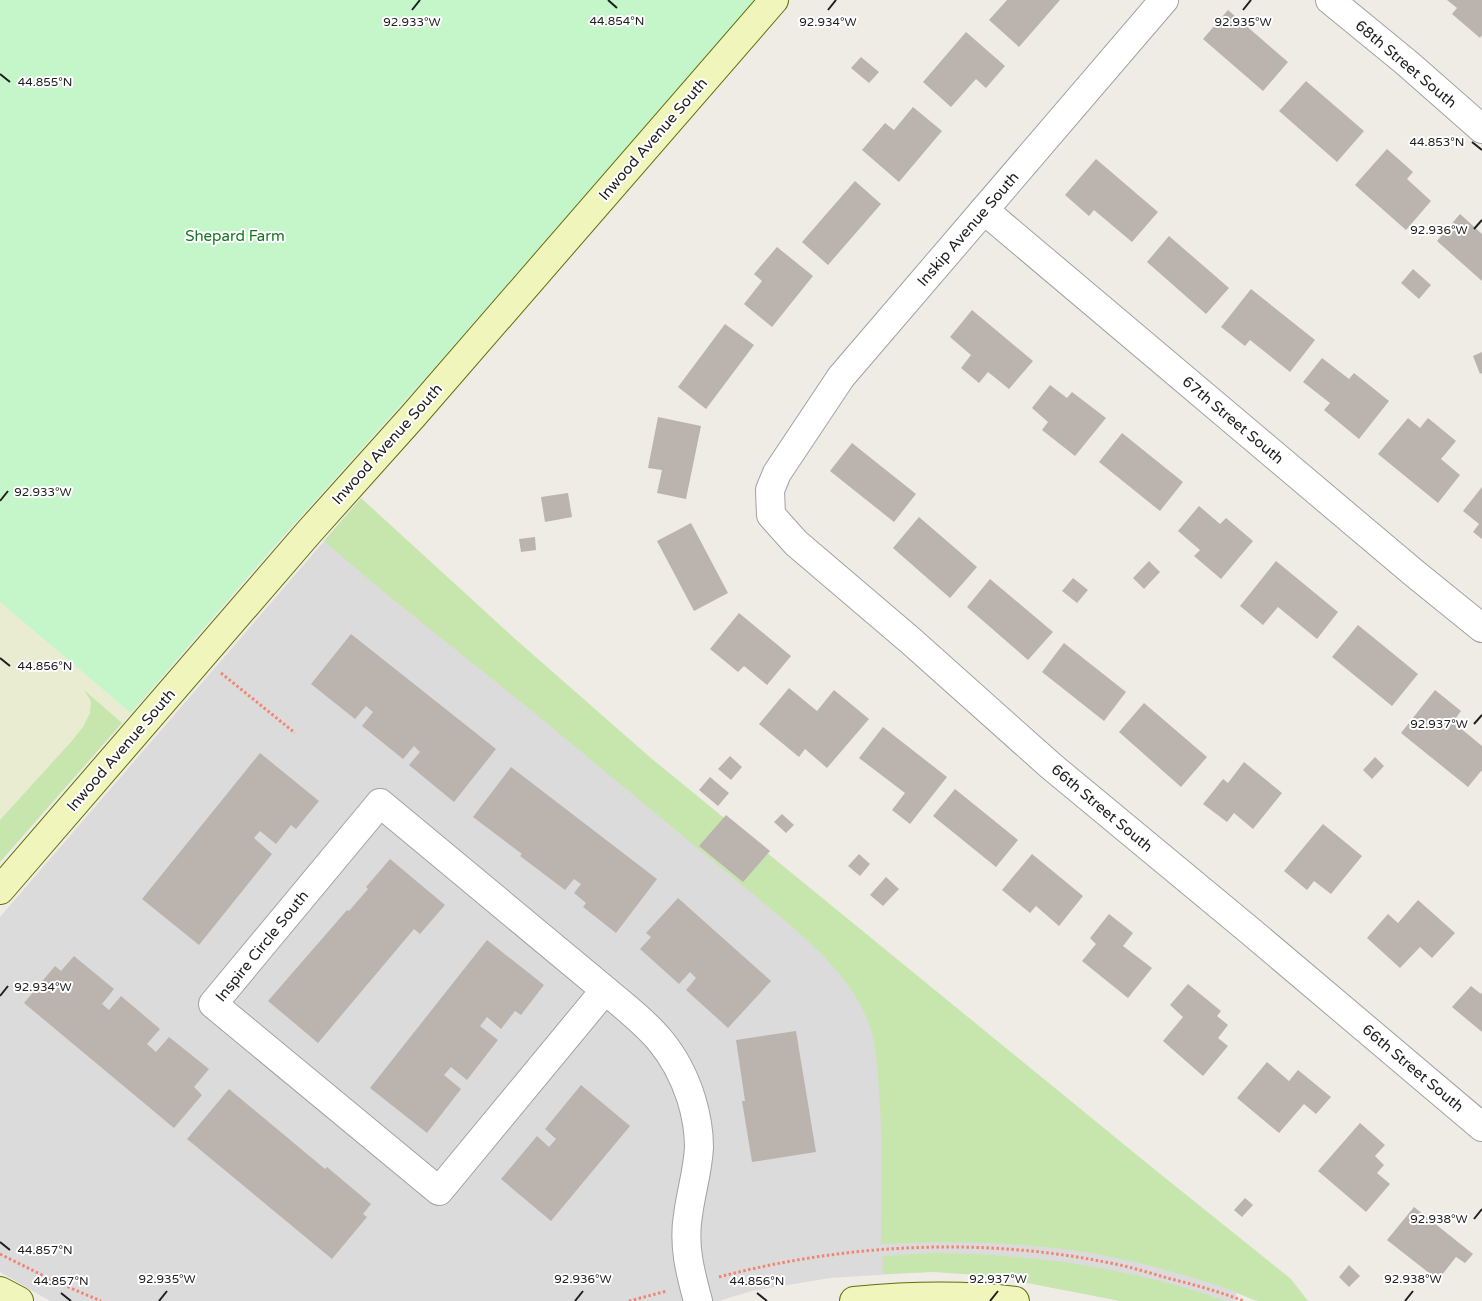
<svg xmlns="http://www.w3.org/2000/svg" width="1482" height="1301" viewBox="0 0 1482 1301" font-family="'Varela Round',sans-serif">
  <style>
    .residential { fill: #dcdbdb }
    .farmland { fill: #e9ecd1 }
    .grass { fill: #c6e6ad }
    .park { fill: #c4f6ca }
    .building { fill: #bbb4ae }
    .lines { fill: none; stroke-linecap: round; stroke-linejoin: round }
    .street-casing { stroke: #a2a2a2; stroke-width: 30 }
    .secondary-casing { stroke: #606f0b; stroke-width: 30 }
    .path { stroke: #f28572; stroke-width: 3; stroke-dasharray: 2.5 2.5; stroke-linecap: butt }
    .street { stroke: #fff; stroke-width: 28 }
    .secondary { stroke: #f0f6bb; stroke-width: 28 }
    .ticks { fill: none; stroke: #1e1e1e; stroke-width: 2 }
    .labels { text-anchor: middle; stroke-width: 4; stroke-linejoin: round; paint-order: stroke }
    .street-label { font-size: 15px; fill: #1e1e1e; stroke: #fff }
    .park-label { font-size: 15px; fill: #12761f; stroke: #fff }
    .ticks-label { font-size: 12px; text-anchor: middle; fill: #1e1e1e; stroke: #fff; stroke-width: 4; stroke-linejoin: round; paint-order: stroke }
  </style>
  <rect width="100%" height="100%" fill="#eeece5"/>
  <polygon class="residential" points="332,532 1237,1292 1234,1301 1121,1301 992,1276 952,1272 925,1272 830,1278 752,1291 719,1301 50,1301 0,1272 0,917"/>
  <polygon class="farmland" points="0,602 131,713 0,862"/>
  <g class="grass">
    <path d="M361,498L514,638L652,759L1154,1169L1291,1279L1308,1301C1295,1301 1270,1301 1258,1301C1246,1298 1235,1291 1223,1287C1194,1278 1164,1269 1135,1262C1052,1242 966,1240 881,1244C881,1193 883,1142 879,1091C877,1061 876,1034 861,1006C841,969 809,941 777,914L526,706L385,593L324,541Z"/>
    <polygon points="84,690 122,723 0,862 0,820 71,742 83,727 90,713 91,701"/>
    <path d="M935,1253C1035,1254 1131,1268 1226,1301H1121L992,1276L933,1272L883,1274V1256Z"/>
  </g>
  <polygon class="park" points="0,0 755,0 434,368 278,542 131,713 0,602"/>
  <g class="building">
    <polygon points="1007,0 1060,0 1019,47 989,20"/>
    <polygon points="1447,0 1482,0 1482,35 1480,38 1452,14 1457,8"/>
    <polygon points="1228,10 1288,62 1263,91 1203,39"/>
    <polygon points="966,32 1005,66 986,88 976,79 951,107 923,82"/>
    <polygon points="861,57 879,72 869,83 851,68"/>
    <polygon points="1306,81 1364,131 1337,162 1279,111"/>
    <polygon points="913,107 942,131 899,182 862,150 885,123 894,130"/>
    <polygon points="1387,149 1413,172 1407,179 1431,201 1406,230 1355,185"/>
    <polygon points="1096,159 1158,212 1132,242 1094,210 1089,216 1065,195"/>
    <polygon points="855,181 881,204 828,265 802,242"/>
    <polygon points="1460,214 1482,234 1482,281 1437,241"/>
    <polygon points="1169,236 1229,288 1206,314 1147,262"/>
    <polygon points="777,247 813,276 772,327 744,304 762,281 754,274"/>
    <polygon points="1413,269 1431,285 1419,299 1401,283"/>
    <polygon points="1251,289 1315,340 1290,372 1250,340 1245,346 1221,327"/>
    <polygon points="972,310 1033,361 1009,389 988,372 979,383 961,368 971,355 950,337"/>
    <polygon points="725,324 754,345 706,409 678,387"/>
    <polygon points="1482,352 1482,373 1480,374 1473,356"/>
    <polygon points="1322,358 1349,379 1354,373 1389,401 1359,439 1324,410 1330,403 1303,382"/>
    <polygon points="1050,385 1067,398 1072,392 1106,418 1075,456 1042,430 1048,422 1032,408"/>
    <polygon points="658,417 701,426 686,499 657,493 662,470 648,468"/>
    <polygon points="1408,418 1420,428 1428,418 1456,441 1441,459 1460,475 1438,503 1378,454"/>
    <polygon points="1122,433 1183,482 1160,511 1099,462"/>
    <polygon points="852,443 916,494 894,522 830,471"/>
    <polygon points="1482,487 1482,539 1473,532 1479,524 1463,511"/>
    <polygon points="568,493 572,517 545,522 541,497"/>
    <polygon points="1199,506 1220,524 1226,518 1253,541 1221,579 1194,556 1200,550 1178,531"/>
    <polygon points="919,517 977,567 950,598 893,548"/>
    <polygon points="691,523 728,593 694,611 657,541"/>
    <polygon points="535,537 536,550 521,552 519,539"/>
    <polygon points="1149,561 1160,572 1144,589 1133,578"/>
    <polygon points="1276,561 1338,612 1317,639 1278,607 1263,625 1240,606"/>
    <polygon points="1073,578 1088,590 1077,603 1062,591"/>
    <polygon points="990,579 1053,632 1028,660 967,607"/>
    <polygon points="739,613 791,656 767,685 744,666 738,672 710,649"/>
    <polygon points="1358,625 1418,674 1392,706 1332,657"/>
    <polygon points="351,634 496,749 454,802 409,765 420,752 414,746 403,759 362,726 373,712 366,706 355,719 311,684"/>
    <polygon points="1064,643 1126,692 1104,721 1042,672"/>
    <polygon points="789,688 817,711 834,690 869,719 827,768 805,749 799,757 759,724"/>
    <polygon points="1435,690 1461,711 1453,722 1482,746 1482,770 1468,787 1401,733"/>
    <polygon points="1144,703 1207,757 1181,787 1119,732"/>
    <polygon points="883,727 947,777 910,824 892,810 905,793 859,758"/>
    <polygon points="260,753 319,801 296,829 291,825 276,844 260,831 254,838 272,854 199,945 142,899"/>
    <polygon points="730,756 742,767 731,780 718,769"/>
    <polygon points="1375,757 1384,766 1372,779 1363,770"/>
    <polygon points="1244,762 1282,793 1253,829 1234,813 1227,822 1203,804 1223,779 1228,783"/>
    <polygon points="511,767 657,879 616,933 583,907 586,903 574,893 581,884 574,879 565,890 520,856 522,854 473,817"/>
    <polygon points="710,777 729,793 718,806 699,790"/>
    <polygon points="955,789 1018,840 996,867 933,816"/>
    <polygon points="782,814 794,825 786,833 774,822"/>
    <polygon points="726,815 770,851 743,882 699,846"/>
    <polygon points="1323,824 1362,856 1331,894 1314,881 1307,890 1284,871"/>
    <polygon points="859,854 870,864 860,876 848,866"/>
    <polygon points="1032,854 1083,896 1059,926 1036,906 1030,913 1002,890"/>
    <polygon points="390,859 445,905 420,934 414,929 318,1043 268,1001 347,910 349,911 368,889 366,887"/>
    <polygon points="886,877 899,889 883,906 870,895"/>
    <polygon points="678,898 771,981 728,1028 686,990 696,978 690,972 679,984 640,949 651,937 646,933"/>
    <polygon points="1418,900 1455,933 1432,958 1420,947 1400,968 1367,938 1388,914 1398,923"/>
    <polygon points="1109,914 1133,933 1123,946 1152,968 1128,998 1082,961 1096,944 1090,938"/>
    <polygon points="487,940 544,985 521,1015 515,1011 501,1029 487,1017 480,1026 498,1040 467,1080 451,1067 444,1075 461,1089 427,1133 370,1088"/>
    <polygon points="74,956 114,989 102,1004 109,1010 121,996 160,1029 147,1044 156,1052 169,1037 209,1069 194,1087 202,1095 174,1128 24,1003 55,966 61,971"/>
    <polygon points="1188,984 1221,1011 1217,1016 1228,1025 1218,1038 1228,1046 1203,1076 1163,1041 1183,1017 1170,1005"/>
    <polygon points="1471,986 1481,994 1482,992 1482,1032 1452,1007"/>
    <polygon points="796,1031 816,1152 752,1162 742,1101 745,1101 736,1040"/>
    <polygon points="1267,1062 1289,1081 1298,1070 1331,1097 1316,1114 1304,1104 1279,1133 1237,1098"/>
    <polygon points="581,1085 630,1126 551,1221 501,1179 537,1136 549,1147 556,1139 545,1129"/>
    <polygon points="229,1089 325,1169 327,1167 371,1204 363,1214 367,1217 332,1259 187,1139"/>
    <polygon points="1360,1123 1385,1145 1375,1156 1384,1165 1377,1173 1390,1184 1366,1212 1318,1171"/>
    <polygon points="1245,1198 1253,1205 1242,1217 1234,1210"/>
    <polygon points="1414,1207 1473,1254 1465,1263 1456,1257 1438,1280 1387,1240"/>
    <polygon points="1349,1265 1360,1276 1349,1287 1339,1277"/>
  </g>
  <g class="lines">
    <g class="street-casing">
      <g id="street">
        <polyline points="1164,0 841,377 777,473 770,490 771,515 796,543 911,641 1051,766 1249,930 1482,1127"/>
        <polyline points="1330,0 1407,63 1482,129"/>
        <polyline points="984,210 1414,573 1482,628"/>
        <path d="M605,990L439,1191L213,1004L380,803L605,990C646,1024 674,1045 691,1098C696,1114 699,1130 699,1147C698,1170 691,1192 688,1215C683,1245 690,1272 698,1301"/>
      </g>
    </g>
    <g class="secondary-casing">
      <g id="secondary">
        <polyline points="0,890 309,532 413,416 774,0"/>
        <polyline points="0,1291 19,1301"/>
        <path d="M854,1301C907,1296 961,1294 1015,1301"/>
      </g>
    </g>
    <g class="path">
      <polyline points="221,673 295,733"/>
      <polyline points="0,1254 54,1281 101,1301"/>
      <path d="M719,1277C844,1244 979,1237 1105,1262C1128,1266 1150,1273 1171,1279C1196,1285 1220,1292 1244,1301"/>
      <polyline points="629,1301 667,1291"/>
    </g>
    <use href="#street" class="street"/>
    <use href="#secondary" class="secondary"/>
  </g>
  <path class="ticks" d="M608,0L617,8M412,10L420,0M828,10L836,0M1243,10L1251,0M0,74L10,82M1472,142L1482,150M1474,229L1482,220M0,501L8,491M0,658L10,666M1474,724L1482,715M0,996L8,986M1474,1219L1482,1209M0,1242L10,1250M61,1293L71,1301M757,1293L767,1301M159,1301L167,1291M575,1301L583,1291M990,1301L998,1291M1405,1301L1413,1291"/>
  <g class="labels">
    <g class="street-label">
      <text transform="translate(1406 64) rotate(40)" y="5">68th Street South</text>
      <text transform="translate(653 139) rotate(-49)" y="5">Inwood Avenue South</text>
      <text transform="translate(968 229) rotate(-49)" y="5">Inskip Avenue South</text>
      <text transform="translate(1233 420) rotate(40)" y="5">67th Street South</text>
      <text transform="translate(387 444) rotate(-48)" y="5">Inwood Avenue South</text>
      <text transform="translate(121 750) rotate(-49)" y="5">Inwood Avenue South</text>
      <text transform="translate(1102 808) rotate(40)" y="5">66th Street South</text>
      <text transform="translate(262 946) rotate(-51)" y="5">Inspire Circle South</text>
      <text transform="translate(1413 1068) rotate(40)" y="5">66th Street South</text>
    </g>
    <g class="park-label">
      <text x="235" y="241">Shepard Farm</text>
    </g>
  </g>
  <g class="ticks-label">
    <text x="617" y="25">44.854°N</text>
    <text x="412" y="26">92.933°W</text>
    <text x="828" y="26">92.934°W</text>
    <text x="1243" y="26">92.935°W</text>
    <text x="45" y="86">44.855°N</text>
    <text x="1437" y="146">44.853°N</text>
    <text x="1439" y="234">92.936°W</text>
    <text x="43" y="496">92.933°W</text>
    <text x="45" y="670">44.856°N</text>
    <text x="1439" y="728">92.937°W</text>
    <text x="43" y="991">92.934°W</text>
    <text x="1439" y="1223">92.938°W</text>
    <text x="45" y="1254">44.857°N</text>
    <text x="167" y="1283">92.935°W</text>
    <text x="583" y="1283">92.936°W</text>
    <text x="998" y="1283">92.937°W</text>
    <text x="1413" y="1283">92.938°W</text>
    <text x="61" y="1285">44.857°N</text>
    <text x="757" y="1285">44.856°N</text>
  </g>
</svg>
